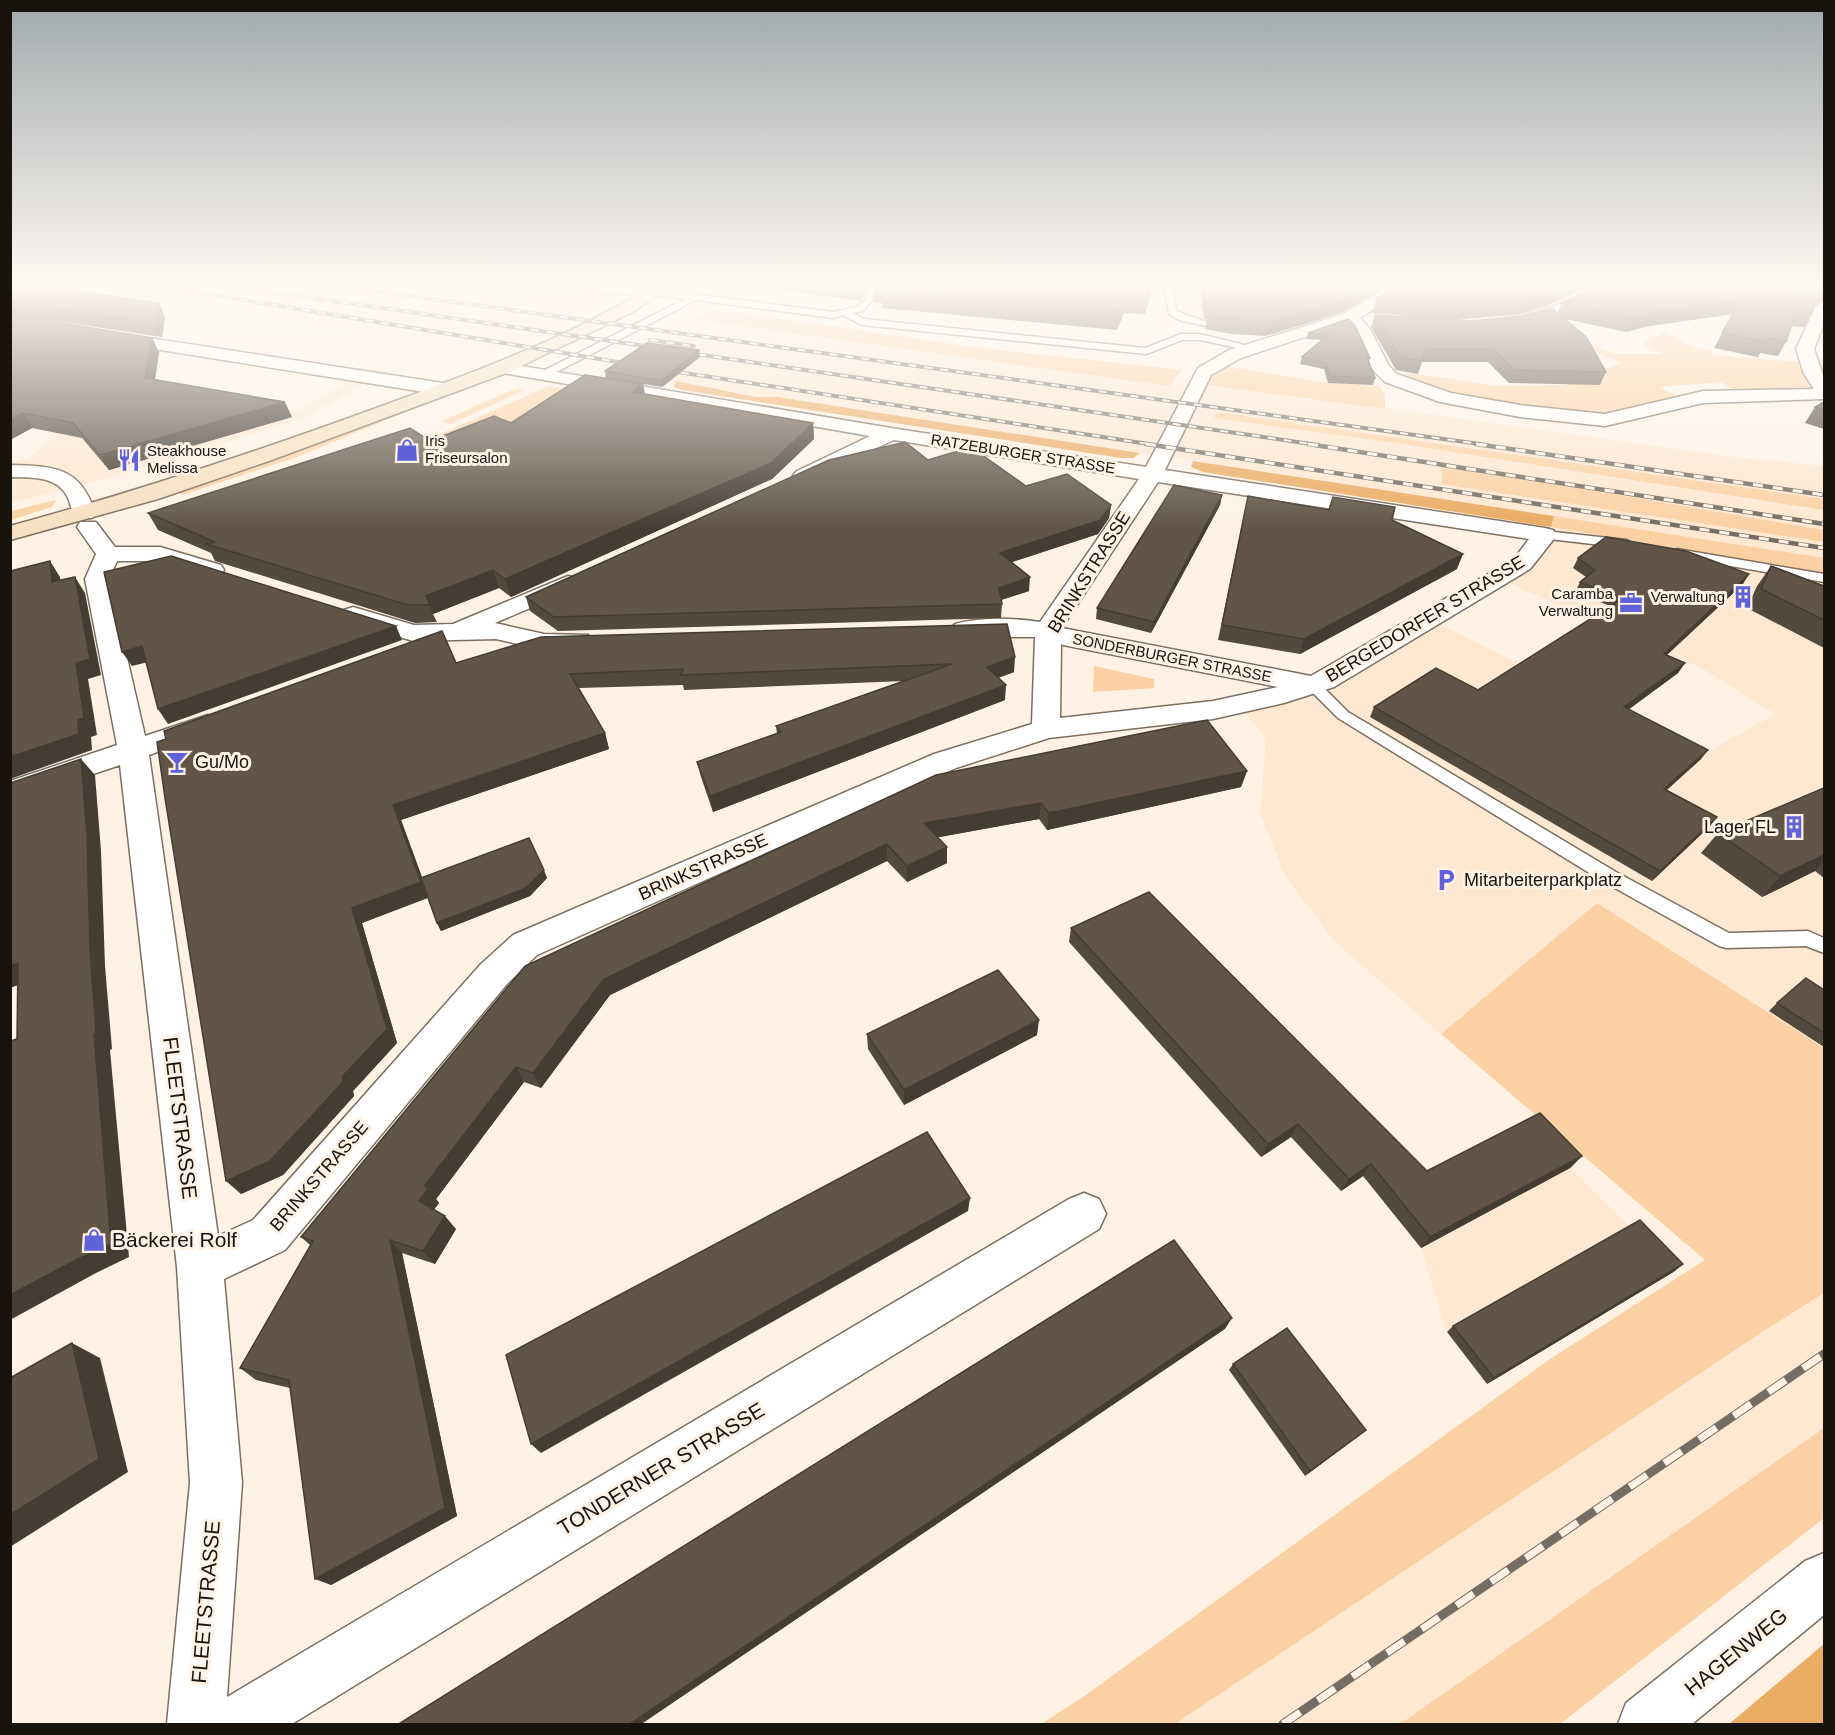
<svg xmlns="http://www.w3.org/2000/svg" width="1835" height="1735" viewBox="0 0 1835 1735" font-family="Arial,sans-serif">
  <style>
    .built { fill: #fee8d2 }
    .green { fill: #fbd1a4 }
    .forest { fill: #eaab63 }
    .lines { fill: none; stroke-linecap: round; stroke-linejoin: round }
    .service-casing { stroke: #7d6f60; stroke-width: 3 }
    .minor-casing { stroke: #7d6f60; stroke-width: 3 }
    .secondary-casing { stroke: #7d6f60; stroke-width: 3 }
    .service { fill: #fff; fill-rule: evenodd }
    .minor { fill: #fff; fill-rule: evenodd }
    .secondary { fill: #f7e0c2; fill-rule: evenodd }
    .rail-far2-casing { stroke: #756d64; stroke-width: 4 }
    .rail-far1-casing { stroke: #756d64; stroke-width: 4.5 }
    .rail-casing { stroke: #756d64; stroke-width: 9 }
    .rail-far2 { stroke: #fff2e5; stroke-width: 2; stroke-dasharray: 8; stroke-linecap: butt }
    .rail-far1 { stroke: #fff2e5; stroke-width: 3; stroke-dasharray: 10; stroke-linecap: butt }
    .rail { stroke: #fff2e5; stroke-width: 7; stroke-dasharray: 21; stroke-linecap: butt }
    .wall { fill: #54493d }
    .shaded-wall { fill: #453c32 }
    .building { fill: #625547; stroke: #453c32; stroke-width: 1.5 }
    .labels { text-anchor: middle; stroke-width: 6; stroke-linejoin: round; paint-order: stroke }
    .far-poi-label { font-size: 15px; fill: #18130d; stroke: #fff2e5; text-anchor: start }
    .far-street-label { font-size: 15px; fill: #18130d; stroke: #fff2e5 }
    .street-label { font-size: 18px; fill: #18130d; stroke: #fff2e5 }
    .poi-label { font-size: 18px; fill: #18130d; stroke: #fff2e5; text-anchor: start }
    .near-street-label { font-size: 21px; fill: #18130d; stroke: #fff2e5 }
    .near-poi-label { font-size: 21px; fill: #18130d; stroke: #fff2e5; text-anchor: start }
  </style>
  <rect width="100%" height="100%" fill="#fff2e5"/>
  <g class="built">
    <polygon points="113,286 610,286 597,305 497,352"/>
    <polygon points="1155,286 1248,286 1232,334 1169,322 1158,316"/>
    <polygon points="699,315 1172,383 1215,385 1318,401 1336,401 1741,458 1824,466 1824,558 777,397 756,397 676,381 596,370"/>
    <polygon points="375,378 302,419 125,473 11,503 11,460 28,459 57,434 11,424 288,415 346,383"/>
    <polygon points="1551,527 1824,573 1824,1048 1597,903 1441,1034 1334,941 1285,876 1260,812 1266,738 1240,707 1301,695 1434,621 1701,756 1775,714 1703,669 1505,581 1550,536"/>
    <polygon points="1570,1168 1675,1271 1487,1384 1447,1332 1421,1248 1383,1201"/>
    <polygon points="1824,1293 1824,1428 1400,1724 1175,1724 1759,1334"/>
  </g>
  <g class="green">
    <polygon points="453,286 566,286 608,292 597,305"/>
    <polygon points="717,309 973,347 1182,370 1170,386 691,319"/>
    <polygon points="1528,320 1616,354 1664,354 1642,345 1664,331 1692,347 1712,351 1712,355 1824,364 1824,390 1737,393 1721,382 1660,387 1679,398 1601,416 1485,401 1427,385 1412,379 1404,372 1496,386 1564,385 1604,381 1591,374 1622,363 1522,322"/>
    <polygon points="1215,365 1329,383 1379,386 1385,394 1385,409 1199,384"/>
    <polygon points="472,384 297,457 182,495 179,492 327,441"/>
    <polygon points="549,386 571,391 535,416 448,451 427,440"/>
    <polygon points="517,388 525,390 450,424 442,421"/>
    <polygon points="1216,412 1824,499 1824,510 1389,442 1214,418"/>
    <polygon points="1442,465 1824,530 1824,542 1442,484"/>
    <polygon points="56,500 52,507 11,520 11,511"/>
    <polygon points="1554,516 1824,558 1824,573 1551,527"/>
    <polygon points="1094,666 1154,679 1154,688 1093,692"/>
    <polygon points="1597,903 1824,1048 1824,1293 1759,1334 1175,1724 1041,1724 1083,1697 1550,1359 1705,1260 1441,1034"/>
    <polygon points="1824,1428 1824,1518 1560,1724 1400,1724"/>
  </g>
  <g class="forest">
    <polygon points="676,381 756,397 777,397 1140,453 1133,458 1121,458 682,390 674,387"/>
    <polygon points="1193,461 1554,516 1551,527 1203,472 1191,467"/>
    <polygon points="1824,1644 1824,1724 1729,1724"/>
  </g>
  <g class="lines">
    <g class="service-casing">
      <g id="service">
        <polygon points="1164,286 1172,286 1176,311 1207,322 1207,326 1179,320 1169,314"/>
        <polygon points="653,289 833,312 857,307 872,293 876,296 863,311 852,313 864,319 1145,348 1181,334 1200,334 1257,348 1252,351 1200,340 1182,340 1146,354 862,325 843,315 833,318 696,300 545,378 537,378 537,374 685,299 650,294"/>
        <polygon points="1545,531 1627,540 1633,544 1627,548 1541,538 1539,535"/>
        <polygon points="1677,549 1824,574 1824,582 1672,556 1671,553"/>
        <polygon points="1313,680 1318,682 1348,712 1616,872 1729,933 1808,931 1824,938 1824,953 1806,946 1726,948 1719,946 1604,882 1338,718 1305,685"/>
      </g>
    </g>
    <g class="minor-casing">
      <g id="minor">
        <polygon points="584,286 659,289 661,292 653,297 592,291"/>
        <polygon points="868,286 884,286 878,299 866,299 864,296"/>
        <path d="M1390,286H1409L1360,318L1370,329L1389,366L1397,374L1451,393L1520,405L1605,414L1703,391L1814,389L1804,374L1796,349L1816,306L1824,301V324L1814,349L1824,378V399L1703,403L1605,426L1520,417L1440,402L1385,382L1372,369L1355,331L1347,323L1241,358L1211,375L1165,470L1545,528L1553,530L1557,535L1530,569L1334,687L1284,703L1213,719L1049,738L956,768L537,955L507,984L285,1250L224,1279L242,1483L227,1697L1069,1199L1084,1193L1099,1199L1106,1214L1099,1229L292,1724H167L190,1483L177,1267L120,765L10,802V781L117,745L85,579L96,554L77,527L80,522H96L115,547H160L221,565L224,570L221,575L212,577L158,561H117L109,579L145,736L208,715L218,718L222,724L218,730L149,755L218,1236L253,1220L481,964L513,935L934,754L1032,724L1035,637H964L955,634L951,629L955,624C981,617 1014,618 1040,622L1139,479L894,440L804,481L797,479L793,475L797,471L870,436L503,373L494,368L497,364L503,363L891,428L1146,467L1198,368L1229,350L1344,314ZM1158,482L1529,539L1514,559L1311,676L1062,628ZM1061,644L1063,645L1278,687L1213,701L1060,718Z"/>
        <path d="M1591,286H1608C1587,313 1544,321 1513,328L1505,323L1507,319L1554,306L1578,296Z"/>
        <polygon points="110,332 443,383 452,389 443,395 104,341 101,337"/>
        <path d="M10,465C54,466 81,467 95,513L92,518H76C71,511 71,503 67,496C56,475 30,478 10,477Z"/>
        <polygon points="568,576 577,578 580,583 577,588 495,623 544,634 588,635 592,641 588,647 544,650 496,639 413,641 344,620 340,615 344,610 353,607 414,625 453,624"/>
        <polygon points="1824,1553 1824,1615 1692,1724 1618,1724 1626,1703 1805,1561"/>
      </g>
    </g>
    <g class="secondary-casing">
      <path id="secondary" d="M652,286H671L631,313L509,372L269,461L158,499L10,540V526C138,491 259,451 382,406C475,372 568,338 652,286Z"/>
    </g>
    <use href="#service" class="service"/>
    <use href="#minor" class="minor"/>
    <use href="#secondary" class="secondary"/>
    <g class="rail-far2-casing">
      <g id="rail-far2">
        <polyline points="160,286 636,365"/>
        <polyline points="230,286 659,348"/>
        <polyline points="338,286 1487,445"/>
        <polyline points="650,340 694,346"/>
        <polyline points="682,352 1318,445"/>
        <polyline points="665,370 1155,445"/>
      </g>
    </g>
    <g class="rail-far1-casing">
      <g id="rail-far1">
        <polyline points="1146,444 1824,548"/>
        <polyline points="1308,444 1824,524"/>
        <polyline points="1476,444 1824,495"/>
      </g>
    </g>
    <g class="rail-casing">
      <polyline id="rail" points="1283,1724 1824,1354"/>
    </g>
    <use href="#rail-far2" class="rail-far2"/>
    <use href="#rail-far1" class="rail-far1"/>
    <use href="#rail" class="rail"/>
  </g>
  <g class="wall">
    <polygon points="10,286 159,303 165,317 162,337 10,314"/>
    <polygon points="751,286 866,286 861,301"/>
    <polygon points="873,286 1153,286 1145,314 1124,313 1117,330 882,308 882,303 873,302"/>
    <polygon points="1200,286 1386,286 1343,312 1265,336 1232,334 1205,329 1207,320 1204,318"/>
    <polygon points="1602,286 1824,286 1824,313 1824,299 1816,304 1812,313 1804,327 1791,326 1786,342 1778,356 1760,353 1758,357 1714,348 1733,314 1649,326 1626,332 1565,319 1606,372 1600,385 1509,383 1488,362 1422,362 1418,374 1396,370 1371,327 1375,315 1442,319 1372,313 1377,298 1589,287 1543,307 1514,315 1453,320 1472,321 1557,313 1562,303"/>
    <polygon points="10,314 152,338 159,352 155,379 292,417 109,470 82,438 32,428 10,440"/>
    <polygon points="1348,319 1370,358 1369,361 1375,378 1373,385 1328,383 1324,369 1300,364 1302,357 1322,340 1306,339 1308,333"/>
    <polygon points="700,357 662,387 606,378 605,371"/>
    <polygon points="643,384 645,394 813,423 814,439 772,479 511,597 499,588 433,614 437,622 415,623 215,561 211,553 158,530 148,513 430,441 511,423"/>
    <polygon points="1824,402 1824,429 1805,423 1815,407"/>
    <polygon points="928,460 1026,486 1111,505 1109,518 1098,534 1012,562 1029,591 1001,600 1002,604 1001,618 558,631 530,611 526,597"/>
    <polygon points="1222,495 1220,505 1151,633 1096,619 1097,608"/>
    <polygon points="1248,496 1328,510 1333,497 1392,520 1457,569 1300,654 1218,640"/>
    <polygon points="1578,558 1743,584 1667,655 1685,663 1678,673 1628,710 1701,759 1667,790 1717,817 1710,826 1652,881 1370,717 1374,707 1478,690 1610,606 1575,592 1580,582 1586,577 1573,568"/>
    <polygon points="1771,566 1824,586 1824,648 1747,608 1757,586"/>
    <polygon points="1007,624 1014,672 998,678 1005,700 713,812 701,777 697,762 777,734 776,726 904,681 684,690 683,685 579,688 605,733 609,749 401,820 422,877 547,878 530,896 441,931 437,923 428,898 362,923 397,1043 353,1091 354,1096 283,1175 241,1194 456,663"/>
    <polygon points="1247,771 1241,787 1047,830 1039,819 938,837 947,863 907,882 887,861 610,995 541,1088 524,1082 436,1199 439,1203 434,1209 456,1229 435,1264 402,1253 457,1516 331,1585 290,1388 256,1380 240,1368 310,1245 301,1237 525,966 936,775"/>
    <polygon points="1824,788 1824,878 1815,871 1762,897 1701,853 1718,833"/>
    <polygon points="1071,928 1427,1171 1582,1156 1570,1168 1421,1248 1363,1176 1341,1191 1291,1137 1261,1157 1069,942"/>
    <polygon points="1824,990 1824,1047 1769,1011 1777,1003"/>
    <polygon points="867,1034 1037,1035 904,1105 868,1049"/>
    <polygon points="1675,1271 1487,1384 1447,1332 1453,1326"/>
    <polygon points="1233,1364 1366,1430 1305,1476 1229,1370"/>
  </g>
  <g class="shaded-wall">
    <polygon points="860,286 866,286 861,301"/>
    <polygon points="1150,286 1153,286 1145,314 1148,295"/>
    <polygon points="1367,286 1386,286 1343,312 1265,336 1269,322"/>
    <polygon points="1564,286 1593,286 1589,287 1543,307 1514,315 1520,301"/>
    <polygon points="1824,289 1824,299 1815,304 1823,290"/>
    <polygon points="1126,293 1124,313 1117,330 1120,310"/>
    <polygon points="1741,299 1733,314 1649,326 1626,332 1633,318 1656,311"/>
    <polygon points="159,303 165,317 162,337 155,324"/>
    <polygon points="152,338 159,352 153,392 145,378"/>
    <polygon points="699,350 700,357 662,387 661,381"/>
    <polygon points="643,384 646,400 633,392"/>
    <polygon points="285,402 292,417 109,470 100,455"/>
    <polygon points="23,413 32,428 10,440 10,420"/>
    <polygon points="813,423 814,439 772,479 511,597 505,579"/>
    <polygon points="1222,495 1220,505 1151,633 1154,622"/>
    <polygon points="1111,505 1109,518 1098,534 1000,566 1000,553"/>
    <polygon points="1463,554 1457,569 1300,654 1304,639"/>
    <polygon points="50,561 60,577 63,598 52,582"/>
    <polygon points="493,570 499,588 433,614 426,596"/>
    <polygon points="1749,574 1743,584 1658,663 1664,654"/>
    <polygon points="75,577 85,593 101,675 88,679 97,735 91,737 92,750 10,779 10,757 78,720"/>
    <polygon points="1030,577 1029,591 998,601 999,588"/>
    <polygon points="396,626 402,640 168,724 158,709"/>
    <polygon points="142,646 152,661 132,666 122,652"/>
    <polygon points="1015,657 1014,672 986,682 987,667"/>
    <polygon points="1685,663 1678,673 1618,717 1624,707"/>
    <polygon points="1006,685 1005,700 713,812 710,796"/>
    <polygon points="605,733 609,749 401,820 429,897 362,923 397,1043 353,1091 354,1096 283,1175 241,1194 226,1181 342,1077 352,908 393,805"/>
    <polygon points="1708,750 1701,759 1657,798 1664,789"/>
    <polygon points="81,759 95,775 101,851 105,966 112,1049 110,1050 129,1257 96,1273 10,1320 10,1295 94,1034"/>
    <polygon points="1247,771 1241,787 1047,830 1049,813"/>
    <polygon points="1041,803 1039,819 924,840 924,823"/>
    <polygon points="1717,817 1710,826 1652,881 1660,871"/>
    <polygon points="887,844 887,861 610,995 541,1088 533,1073 604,979"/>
    <polygon points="947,847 947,863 907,882 907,866"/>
    <polygon points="1824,855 1824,861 1815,871 1762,897 1780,876"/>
    <polygon points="544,870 547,878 530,896 441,931 437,923"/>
    <polygon points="18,963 35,979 10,988 10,966"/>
    <polygon points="1039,1020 1037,1035 904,1105 904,1090"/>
    <polygon points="516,1067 524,1082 436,1199 439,1203 430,1215 419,1201 425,1185"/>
    <polygon points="1298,1124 1291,1137 1261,1157 1268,1144"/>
    <polygon points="1582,1156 1570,1168 1421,1248 1430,1237"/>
    <polygon points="1371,1164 1363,1176 1341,1191 1349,1179"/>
    <polygon points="970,1198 968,1211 541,1453 531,1444"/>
    <polygon points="445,1216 456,1229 435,1264 423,1251"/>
    <polygon points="390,1240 402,1253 457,1516 331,1585 315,1579"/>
    <polygon points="1683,1264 1675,1271 1487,1384 1494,1378"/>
    <polygon points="1232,1318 1225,1329 640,1725 628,1725"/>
    <polygon points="72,1343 100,1358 128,1472 10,1547 10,1515"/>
    <polygon points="1366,1430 1360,1435 1305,1476 1310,1471"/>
  </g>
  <g class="building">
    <polygon points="10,286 49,286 159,303 155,324 10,302"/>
    <polygon points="885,286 1150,286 1148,295 1126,293 1120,310 882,289"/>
    <polygon points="1204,286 1367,286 1347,298 1269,322 1236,319 1208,315 1211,313 1212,308 1206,304"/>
    <polygon points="1395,286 1564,286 1549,293 1520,301 1456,305 1377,298"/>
    <polygon points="1602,286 1760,286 1816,304 1812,313 1796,312 1786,342 1769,338 1766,342 1722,333 1741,299 1656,311 1633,318 1562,303"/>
    <polygon points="1789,286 1824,286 1824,289 1820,296"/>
    <polygon points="1552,308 1586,337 1606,372 1514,370 1493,349 1427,349 1422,361 1400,357 1375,315 1472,321 1522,316"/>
    <polygon points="10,314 152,338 145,378 285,402 100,455 73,423 23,413 10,420"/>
    <polygon points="1348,319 1355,326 1370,358 1367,358 1375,378 1330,376 1326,363 1302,357 1329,334 1308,333"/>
    <polygon points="647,343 699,350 661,381 605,371"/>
    <polygon points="585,375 643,384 633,392 813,423 771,463 505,579 493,570 426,596 430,605 408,605 206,544 215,542 148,513 410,428 430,441 494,416 511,423"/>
    <polygon points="1824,402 1824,410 1815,407"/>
    <polygon points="905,442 928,460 971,447 1026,486 1067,474 1111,505 1100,520 1000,553 1030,577 999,588 1002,604 554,617 526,597 829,460"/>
    <polygon points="1174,485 1222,495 1154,622 1097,608"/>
    <polygon points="1248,496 1329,510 1333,497 1395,507 1392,520 1463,554 1304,639 1222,625"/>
    <polygon points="1606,537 1686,551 1749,574 1664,654 1685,663 1624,707 1708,750 1664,789 1717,817 1660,871 1374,707 1436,668 1478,690 1622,599 1580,582 1595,570 1578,558"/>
    <polygon points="171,556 396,626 158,709 142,646 122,652 104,572"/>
    <polygon points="50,561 52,582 75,577 90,659 76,663 84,718 78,720 79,734 10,757 10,571"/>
    <polygon points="1771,566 1824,586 1824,620 1761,589"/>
    <polygon points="1007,624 1015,657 987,667 1006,685 710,796 697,762 781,732 776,726 952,664 681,675 683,669 570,674 605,733 393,805 421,882 352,908 387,1029 342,1077 343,1082 270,1161 226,1181 165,798 157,742 166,739 164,731 442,631 456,663 541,637"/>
    <polygon points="1207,720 1247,771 1049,813 1041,803 924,823 947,847 907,866 887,844 604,979 533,1073 516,1067 425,1185 428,1189 419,1201 445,1216 423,1251 390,1240 445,1508 315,1579 289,1380 240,1368 313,1241 301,1237 525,966 936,775"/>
    <polygon points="81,759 87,835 90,949 96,1033 94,1034 111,1244 76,1260 10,1295 10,1041 17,1039 18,963 10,966 10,783"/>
    <polygon points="1824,788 1824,855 1780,876 1718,833"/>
    <polygon points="529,838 544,870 526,888 437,923 421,878"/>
    <polygon points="1149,892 1427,1171 1540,1113 1582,1156 1430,1237 1371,1164 1349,1179 1298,1124 1268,1144 1071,928"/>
    <polygon points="998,970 1039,1020 904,1090 867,1034"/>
    <polygon points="1806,978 1824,990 1824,1033 1777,1003"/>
    <polygon points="927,1132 970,1198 531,1444 506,1355"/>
    <polygon points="1640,1220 1683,1264 1494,1378 1453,1326"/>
    <polygon points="1174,1240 1232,1318 628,1725 397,1725"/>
    <polygon points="1287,1328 1366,1430 1310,1471 1233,1364"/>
    <polygon points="72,1343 99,1459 10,1515 10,1378"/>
  </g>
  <linearGradient id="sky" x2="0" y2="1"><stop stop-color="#a1a9ac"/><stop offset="0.54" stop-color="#fff9f3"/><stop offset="1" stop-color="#fff9f3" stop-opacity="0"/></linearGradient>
  <rect width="1835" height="529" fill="url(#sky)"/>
  <defs>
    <g id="shop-bare" transform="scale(1.8)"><path d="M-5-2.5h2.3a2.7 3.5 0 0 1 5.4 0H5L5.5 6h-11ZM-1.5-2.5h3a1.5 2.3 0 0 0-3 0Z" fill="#6062da" stroke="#fff2e5" stroke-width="2.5" paint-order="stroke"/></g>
    <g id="restaurant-bare" transform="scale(1.8)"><path d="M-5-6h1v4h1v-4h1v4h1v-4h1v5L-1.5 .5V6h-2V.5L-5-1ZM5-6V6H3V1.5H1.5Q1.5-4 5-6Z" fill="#6062da" stroke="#fff2e5" stroke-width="2.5" paint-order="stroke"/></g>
    <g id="building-bare" transform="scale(1.8)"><path d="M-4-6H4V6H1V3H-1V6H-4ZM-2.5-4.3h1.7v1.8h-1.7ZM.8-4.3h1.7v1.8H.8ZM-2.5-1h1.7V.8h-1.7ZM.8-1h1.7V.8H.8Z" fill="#6062da" stroke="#fff2e5" stroke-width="2.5" paint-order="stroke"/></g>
    <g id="office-bare" transform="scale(1.8)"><path d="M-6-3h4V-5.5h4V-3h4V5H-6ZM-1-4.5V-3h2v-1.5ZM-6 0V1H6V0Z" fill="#6062da" stroke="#fff2e5" stroke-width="2.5" paint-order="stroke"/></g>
    <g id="bar-bare" transform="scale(1.8)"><path d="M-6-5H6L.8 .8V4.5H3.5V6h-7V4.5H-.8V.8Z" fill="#6062da" stroke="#fff2e5" stroke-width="2.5" paint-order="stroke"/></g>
    <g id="parking-bare" transform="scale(1.8)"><path d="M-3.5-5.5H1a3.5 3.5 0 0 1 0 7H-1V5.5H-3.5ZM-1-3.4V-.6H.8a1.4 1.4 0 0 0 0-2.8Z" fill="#6062da" stroke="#fff2e5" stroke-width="2.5" paint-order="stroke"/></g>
  </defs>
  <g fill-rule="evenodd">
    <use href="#shop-bare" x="407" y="450"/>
    <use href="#restaurant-bare" x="129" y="460"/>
    <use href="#building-bare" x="1743" y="597"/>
    <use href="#office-bare" x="1631" y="603"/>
    <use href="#bar-bare" x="177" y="762"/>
    <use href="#building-bare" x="1794" y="827"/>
    <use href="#parking-bare" x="1446" y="880"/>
    <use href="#shop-bare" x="94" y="1240"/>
  </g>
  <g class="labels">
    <g class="far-poi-label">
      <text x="425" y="446">Iris<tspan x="425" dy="17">Friseursalon</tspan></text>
      <text x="147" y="456">Steakhouse<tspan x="147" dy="17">Melissa</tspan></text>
      <text x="1613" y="599" text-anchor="end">Caramba<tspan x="1613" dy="17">Verwaltung</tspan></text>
      <text x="1725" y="602" text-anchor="end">Verwaltung</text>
    </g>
    <g class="far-street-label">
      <text transform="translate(1023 454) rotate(9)" y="5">RATZEBURGER STRASSE</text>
      <text transform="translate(1172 658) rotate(11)" y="5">SONDERBURGER STRASSE</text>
    </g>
    <g class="street-label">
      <text transform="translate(1089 572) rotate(-58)" y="6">BRINKSTRASSE</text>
      <text transform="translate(1425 619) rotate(-31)" y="6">BERGEDORFER STRASSE</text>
      <text transform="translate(703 867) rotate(-24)" y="6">BRINKSTRASSE</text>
      <text transform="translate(319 1176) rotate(-49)" y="6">BRINKSTRASSE</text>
    </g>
    <g class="poi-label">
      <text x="195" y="768">Gu/Mo</text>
      <text x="1776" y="833" text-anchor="end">Lager FL</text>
      <text x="1464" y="886">Mitarbeiterparkplatz</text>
    </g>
    <g class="near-street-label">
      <text transform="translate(180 1118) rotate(83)" y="7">FLEETSTRASSE</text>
      <text transform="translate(661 1469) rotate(-31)" y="7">TONDERNER STRASSE</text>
      <text transform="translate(206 1602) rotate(-85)" y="7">FLEETSTRASSE</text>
      <text transform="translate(1736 1652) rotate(-39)" y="7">HAGENWEG</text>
    </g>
    <g class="near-poi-label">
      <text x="112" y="1247">Bäckerei Rolf</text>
    </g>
  </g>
  <rect width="1835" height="1735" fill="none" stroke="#18130d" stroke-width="24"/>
</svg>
